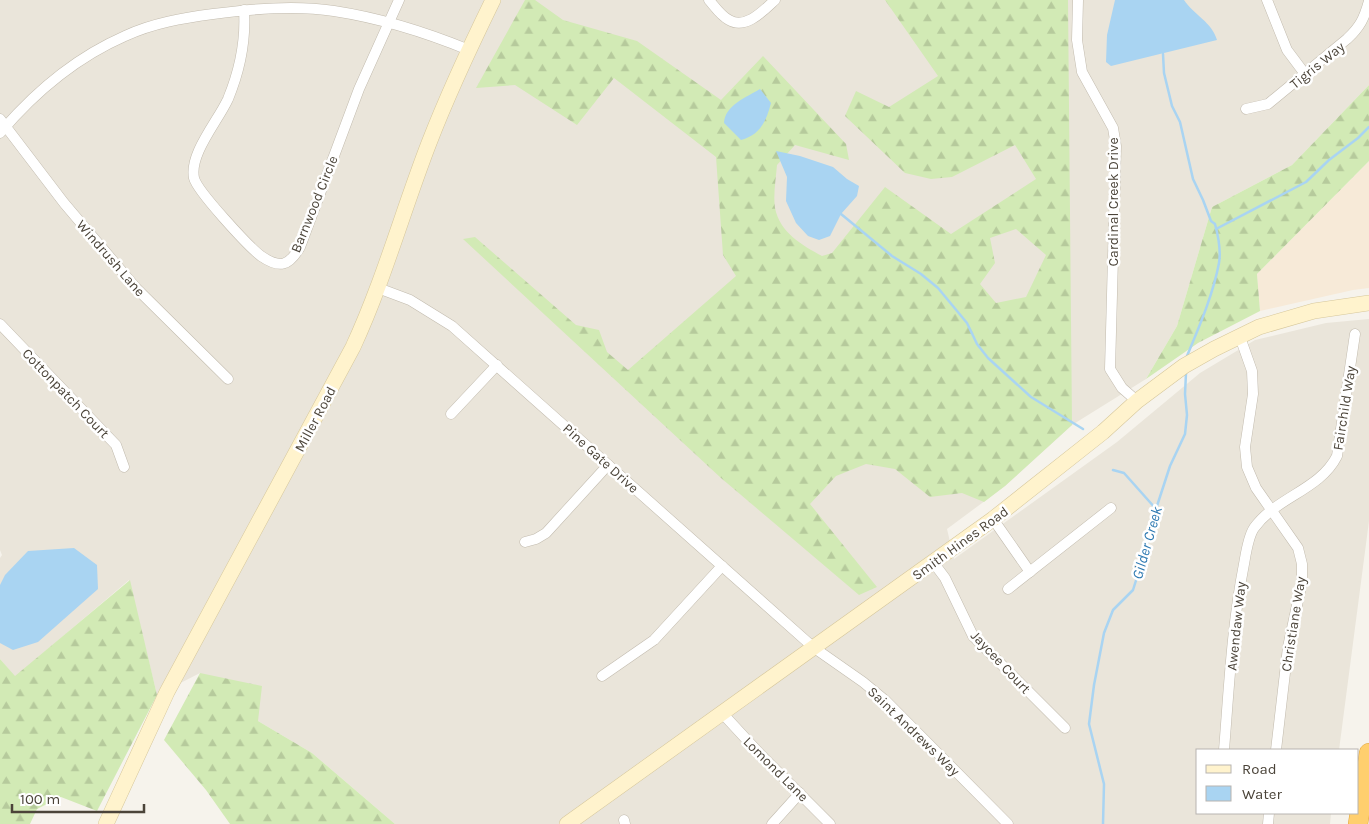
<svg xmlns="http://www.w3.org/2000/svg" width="1369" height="824" viewBox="0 0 1369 824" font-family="Karla,sans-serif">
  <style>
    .residential { fill: #eae5da }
    .commercial { fill: #f7ead8 }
    .forest { fill: url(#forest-firs); fill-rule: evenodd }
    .water { fill: #a9d4f2 }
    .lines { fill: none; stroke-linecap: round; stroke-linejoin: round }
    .stream { stroke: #a9d4f2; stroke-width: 2.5 }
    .street-casing { stroke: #c2bbae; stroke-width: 11 }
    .secondary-casing { stroke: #d6c79b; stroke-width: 16 }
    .highway-casing { stroke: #e0a43c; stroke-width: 20 }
    .street { stroke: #fff; stroke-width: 10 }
    .secondary { stroke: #fff3cd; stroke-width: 15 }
    .highway { stroke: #ffcf6e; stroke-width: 19 }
    .labels { text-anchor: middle; stroke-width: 5; stroke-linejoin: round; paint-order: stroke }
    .street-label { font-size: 14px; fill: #4b4439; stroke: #fff }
    .water-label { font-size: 15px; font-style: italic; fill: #2e7ab2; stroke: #fff }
  </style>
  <defs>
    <pattern id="forest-firs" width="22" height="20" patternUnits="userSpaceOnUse" patternTransform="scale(1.25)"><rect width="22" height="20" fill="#d2eab5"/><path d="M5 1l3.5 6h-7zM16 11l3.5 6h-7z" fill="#b6ca9c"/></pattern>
  </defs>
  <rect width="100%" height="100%" fill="#f6f3ec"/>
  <polygon class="residential" points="0,0 1369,0 1369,85 1292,165 1212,207 1177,326 1146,379 1072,425 1005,486 947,529 954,559 1117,442 1200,373 1255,340 1326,323 1369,319 1369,521 1339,750 1198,750 1198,813 1331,813 1330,824 395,824 312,753 258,721 200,673 157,695 129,580 15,677 0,659 0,558 2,555 0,550"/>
  <polygon class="commercial" points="1369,161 1369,288 1353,290 1260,311 1257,274"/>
  <g class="forest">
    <path d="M525,0H535L563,20L637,41L721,100L763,56L846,144L849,160L795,145L777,165C776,178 773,195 775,208C780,233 802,245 822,256L832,253L885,187L951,234L1036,179L1015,145L952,177L931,179L905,173L845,116L856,91L889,107L938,76L885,0H1068L1072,425L1005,486L984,502L962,493L930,497L895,469L866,464L836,476L810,504L877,587L859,595L721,478L463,239L475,237L576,325L599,330L607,352L628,370L736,276L723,255L716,157L614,78L577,125L515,85L476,88ZM1016,229L1046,255L1026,297L996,303L980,284L995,263L990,238Z"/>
    <polygon points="1369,85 1369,161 1257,274 1260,311 1198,343 1146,379 1177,326 1212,207 1292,165"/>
    <polygon points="130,580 157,695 97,811 61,797 37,809 30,824 0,824 0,659 15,676"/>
    <polygon points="200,673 262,686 258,721 312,753 395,824 230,824 206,790 164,740"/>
  </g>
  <g class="water">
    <path d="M1115,0H1184C1194,15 1212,22 1217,40L1111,66L1106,62L1107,35Z"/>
    <path d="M760,89L771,103C766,122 760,135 741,140L724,123C725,105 747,97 760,89Z"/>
    <polygon points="776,151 800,156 833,167 847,179 859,186 857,196 841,214 830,236 819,240 808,236 796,223 786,201 787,177"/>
    <polygon points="74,548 97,565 98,589 38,642 13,650 0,643 0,585 5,575 28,551"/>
  </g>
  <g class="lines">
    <g class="stream">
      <path d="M1163,54L1164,73L1172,106L1180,122L1193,179L1203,200L1211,221L1215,224C1218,235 1221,251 1219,263C1213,295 1199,327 1187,356"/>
      <polyline points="841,214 892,256 921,274 938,288 967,323 977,344 988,358 1031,397 1083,429"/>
      <polyline points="1216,229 1306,182 1329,160 1358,138 1369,127"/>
      <polyline points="1113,470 1124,473 1156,509"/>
      <polyline points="1103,824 1104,784 1089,724 1094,685 1104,633 1113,610 1133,590 1144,555 1156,509 1170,466 1185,434 1187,415 1185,394 1186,373"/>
    </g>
    <g class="street-casing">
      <g id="street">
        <path d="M709,0C715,7 721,16 729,20C746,30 764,10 775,0"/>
        <polyline points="1078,0 1077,40 1082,72 1113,128 1116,146 1110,369 1122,388 1137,401"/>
        <polyline points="1267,0 1287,50 1305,74"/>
        <path d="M244,10C246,41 240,70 228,99C218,121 189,154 194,178C197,191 249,247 261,256C280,269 289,266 300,247L359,89L399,0"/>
        <path d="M1246,109L1268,104L1347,39C1360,27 1364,19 1369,1"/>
        <polyline points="0,119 64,203 136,288 228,379"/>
        <path d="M0,133C34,93 77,57 125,36C153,23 183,18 213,14C252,9 295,5 334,11C380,18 425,32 469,50"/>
        <polyline points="378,288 410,300 452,326 813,647 863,682 886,701 1008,824"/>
        <polyline points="0,324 116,445 124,467"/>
        <polyline points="1240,337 1252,371 1253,394 1245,447 1247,467 1256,488 1298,548 1302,564 1302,582 1288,647 1276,750"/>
        <polyline points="451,414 497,365"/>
        <polyline points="993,519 1030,572"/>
        <polyline points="525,542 536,539 546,533 608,465"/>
        <polyline points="933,562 945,578 973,636 1065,728"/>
        <polyline points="1008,589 1111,508"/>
        <polyline points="602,676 654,640 722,566"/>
        <polyline points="723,714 759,753 830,824"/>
        <path d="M1224,750C1229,688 1232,625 1244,564C1246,553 1248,537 1254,528C1276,497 1320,490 1337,456L1355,334"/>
        <polyline points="624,820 625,824"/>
        <polyline points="772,824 800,793"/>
        <polyline points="1268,824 1269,813"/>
      </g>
    </g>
    <g class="secondary-casing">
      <g id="secondary">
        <path d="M106,824L167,692L353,347C384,280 403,210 429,143C448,94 470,47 493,0"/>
        <polyline points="567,824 993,519 1103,432 1137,401 1184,366 1214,349 1259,327 1314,311 1369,303"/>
      </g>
    </g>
    <g class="highway-casing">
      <polyline id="highway" points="1358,824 1369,753"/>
    </g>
    <use href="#street" class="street"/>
    <use href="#secondary" class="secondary"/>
    <use href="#highway" class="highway"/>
  </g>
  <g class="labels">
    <g class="street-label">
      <text transform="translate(1317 65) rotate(-39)" y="5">Tigris Way</text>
      <text transform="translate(1113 202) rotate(-90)" y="5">Cardinal Creek Drive</text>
      <text transform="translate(314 204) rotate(-68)" y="5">Barnwood Circle</text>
      <text transform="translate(111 258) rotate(49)" y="5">Windrush Lane</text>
      <text transform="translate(66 393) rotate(46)" y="5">Cottonpatch Court</text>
      <text transform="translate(1344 408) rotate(-81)" y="5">Fairchild Way</text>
      <text transform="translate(315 419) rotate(-62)" y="5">Miller Road</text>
      <text transform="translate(601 458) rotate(42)" y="5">Pine Gate Drive</text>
      <text transform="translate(960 543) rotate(-36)" y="5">Smith Hines Road</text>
      <text transform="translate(1293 624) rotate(-81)" y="5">Christiane Way</text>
      <text transform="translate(1236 626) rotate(-84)" y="5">Awendaw Way</text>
      <text transform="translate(1001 662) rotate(47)" y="5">Jaycee Court</text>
      <text transform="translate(914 731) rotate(44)" y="5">Saint Andrews Way</text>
      <text transform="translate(776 769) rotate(45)" y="5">Lomond Lane</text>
    </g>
    <g class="water-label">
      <text transform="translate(1147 543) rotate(-74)" y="5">Gilder Creek</text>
    </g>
  </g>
  <rect x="1196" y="749" width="162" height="65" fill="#ffffff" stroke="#b7b4b0"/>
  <rect x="1206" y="765" width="25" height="8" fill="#fff3cd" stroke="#b7b4b0"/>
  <text x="1242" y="774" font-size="15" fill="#4b4439">Road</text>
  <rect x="1206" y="786" width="25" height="15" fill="#a9d4f2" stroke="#b7b4b0"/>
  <text x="1242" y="799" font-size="15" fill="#4b4439">Water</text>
  <path d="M12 804v8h132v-8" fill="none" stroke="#4b4439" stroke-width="2.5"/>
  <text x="20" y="804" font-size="15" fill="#4b4439" stroke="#ffffff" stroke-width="4" paint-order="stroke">100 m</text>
</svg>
